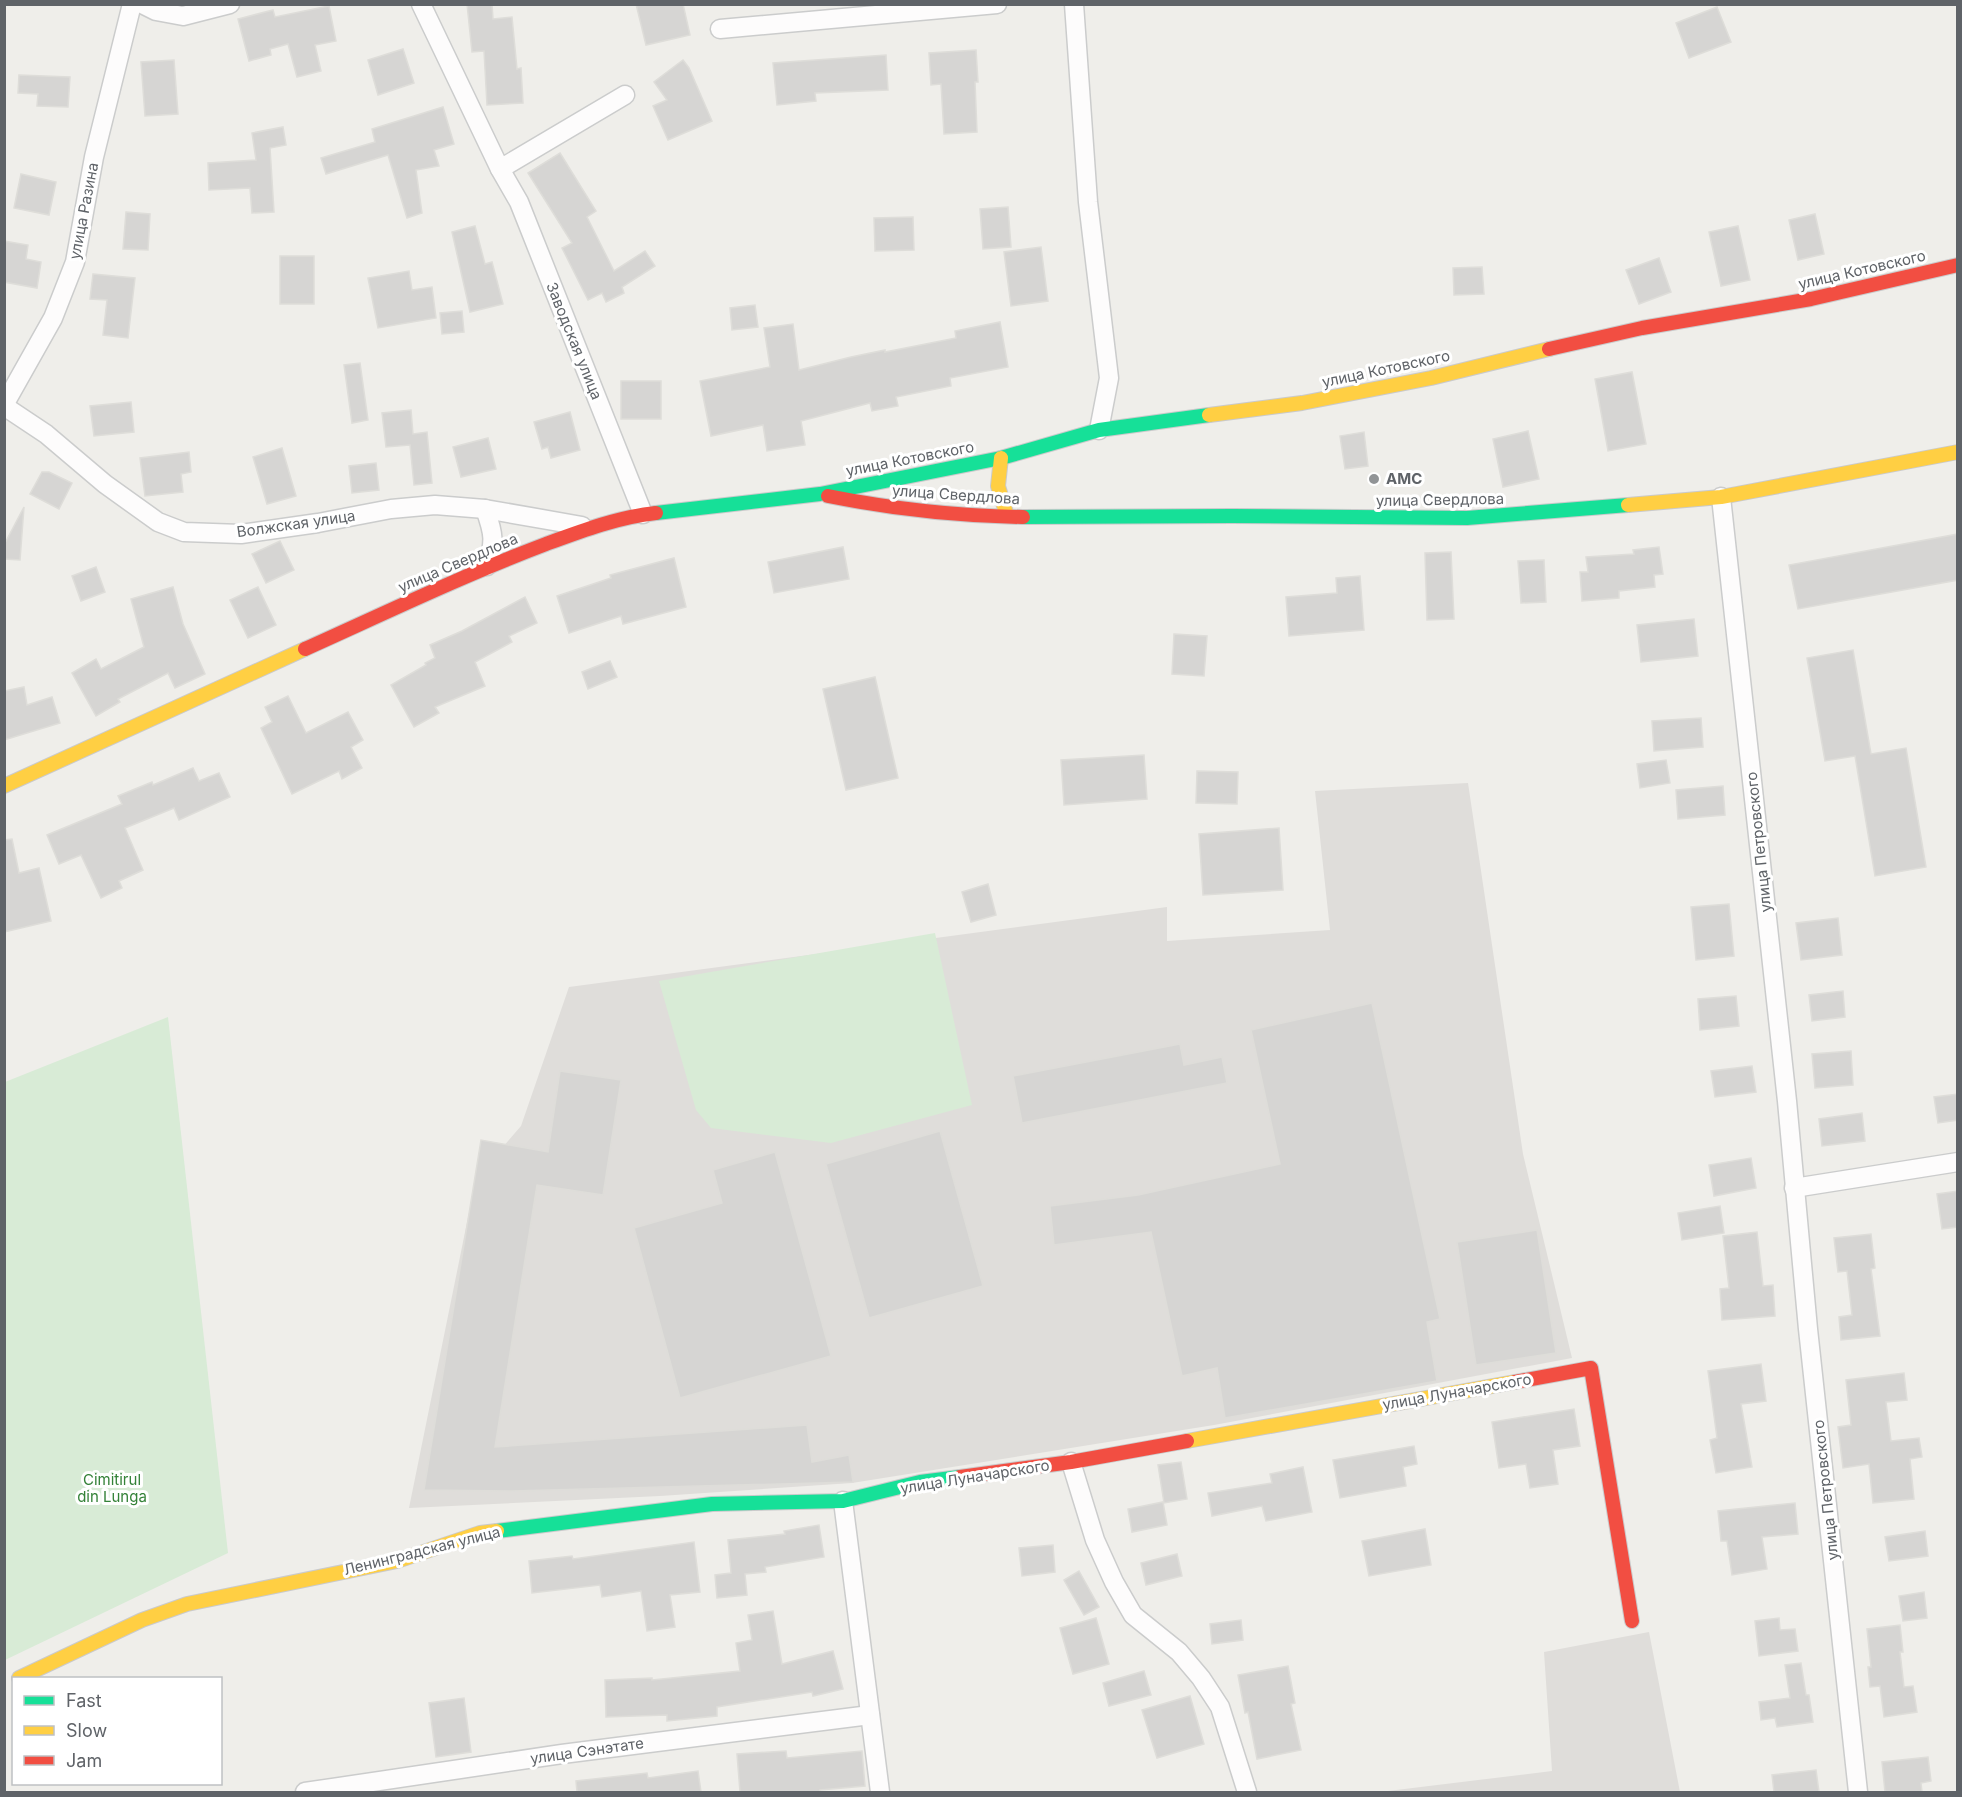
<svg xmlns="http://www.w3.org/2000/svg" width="1962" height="1797" viewBox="0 0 1962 1797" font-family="Inter,sans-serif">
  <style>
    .industrial { fill: #dfddda }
    .green { fill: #d8ebd6 }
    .building { fill: #d6d5d3; stroke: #deddd9; stroke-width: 1.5 }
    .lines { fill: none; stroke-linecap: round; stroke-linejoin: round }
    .street-casing { stroke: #cbcccc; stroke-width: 21 }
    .fast-casing { stroke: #cacacb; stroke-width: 16 }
    .slow-casing { stroke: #cacacb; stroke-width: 16 }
    .jam-casing { stroke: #cacacb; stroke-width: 16 }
    .street { stroke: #fdfcfc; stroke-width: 18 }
    .fast { stroke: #16e098; stroke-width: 14 }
    .slow { stroke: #ffcf43; stroke-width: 14 }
    .jam { stroke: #f24e42; stroke-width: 14 }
    .poi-dot { fill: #919496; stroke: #fff; stroke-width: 2 }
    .labels { text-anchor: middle; stroke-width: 6; stroke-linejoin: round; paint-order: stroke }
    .street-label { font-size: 15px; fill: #5f6368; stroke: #fff }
    .poi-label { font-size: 15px; font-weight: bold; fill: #5f6368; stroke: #fff; text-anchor: start }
    .park-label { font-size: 15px; fill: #348238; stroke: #fff }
  </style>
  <rect width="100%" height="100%" fill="#efeeea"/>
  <g class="industrial">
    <polygon points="1468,783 1523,1154 1572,1358 1214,1425 852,1483 660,1496 409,1508 476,1178 521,1126 569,987 1167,907 1167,941 1330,930 1315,791"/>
    <polygon points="1649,1632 1680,1792 1388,1792 1388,1791 1552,1771 1544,1652"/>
  </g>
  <g class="green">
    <polygon points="935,933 972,1105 831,1143 711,1128 696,1110 659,981"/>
    <polygon points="168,1017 228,1553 5,1660 5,1082"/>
  </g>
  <g class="building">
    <polygon points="467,4 492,4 493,19 512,17 517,69 521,68 523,103 487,105 484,51 472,52"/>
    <polygon points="636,4 683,4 690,35 646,45"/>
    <polygon points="329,6 336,41 315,45 321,71 297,77 288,44 270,49 271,55 249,61 238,19 273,10 275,17"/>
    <polygon points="1717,7 1731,42 1689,58 1676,23"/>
    <polygon points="403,49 414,83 378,95 368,60"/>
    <polygon points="976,50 978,82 975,82 977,132 944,134 941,84 931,85 929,53"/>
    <polygon points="886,55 888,90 815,93 816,101 777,105 773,63"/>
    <polygon points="174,60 178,114 145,116 141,62"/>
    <polygon points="683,60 689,68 712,121 668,140 653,106 667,100 654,82"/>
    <polygon points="19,75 70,77 68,107 37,106 38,94 18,93"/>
    <polygon points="443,107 454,144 434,150 439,166 416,170 422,213 407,218 388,155 326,174 321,158 375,142 372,129"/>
    <polygon points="283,127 286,145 270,148 274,212 252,213 250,188 209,190 208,163 256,160 252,133"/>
    <polygon points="560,153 596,211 587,217 614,271 645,251 655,266 622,287 624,293 606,302 602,293 588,300 562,248 572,243 528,173"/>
    <polygon points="21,174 56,182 49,215 14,208"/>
    <polygon points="1008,207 1011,247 983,249 980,209"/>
    <polygon points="126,212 150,214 148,250 123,249"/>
    <polygon points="1815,214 1824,254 1798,260 1789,220"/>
    <polygon points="913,217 914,250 875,251 874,218"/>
    <polygon points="475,226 485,264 492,262 503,304 470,312 452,232"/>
    <polygon points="1738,226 1750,280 1721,286 1709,232"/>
    <polygon points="4,241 28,245 26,259 41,262 37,288 4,282"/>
    <polygon points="1041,247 1048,301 1011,306 1004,252"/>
    <rect x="280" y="256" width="34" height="48"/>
    <polygon points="1659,258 1671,292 1639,304 1626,270"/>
    <polygon points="1482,267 1484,294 1454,295 1453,268"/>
    <polygon points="409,271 412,290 432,287 436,318 378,328 368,278"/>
    <polygon points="93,274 135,278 128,338 103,335 107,300 90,299"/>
    <polygon points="755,305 758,327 732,330 730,308"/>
    <polygon points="462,311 464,332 442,334 440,313"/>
    <polygon points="1000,322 1008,367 950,378 951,386 896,397 898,406 872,411 870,403 801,421 805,445 767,451 763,425 711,436 700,381 770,367 764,328 793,324 799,370 851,357 885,350 885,352 956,338 955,331"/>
    <polygon points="360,363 368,420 352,423 344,365"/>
    <polygon points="1632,372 1646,444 1608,451 1595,379"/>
    <rect x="621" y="381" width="40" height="38"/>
    <polygon points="131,402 134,432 94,436 90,406"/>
    <polygon points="411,410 413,434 427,432 432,483 414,485 410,445 386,447 382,413"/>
    <polygon points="570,412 580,450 551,458 548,447 542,449 534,422"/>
    <polygon points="1528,431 1539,479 1503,487 1493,439"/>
    <polygon points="1364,432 1368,466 1345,469 1340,436"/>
    <polygon points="488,438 496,469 461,477 453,447"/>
    <polygon points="282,448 296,496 267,504 253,457"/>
    <polygon points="189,452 191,472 181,474 183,492 145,496 140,458"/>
    <polygon points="376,463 379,490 352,493 349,466"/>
    <polygon points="42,472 49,472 72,483 59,509 30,494"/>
    <polygon points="24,507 20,560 4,559 4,545"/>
    <polygon points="1958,534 1958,580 1798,609 1789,565"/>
    <polygon points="280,541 294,570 266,583 252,554"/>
    <polygon points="843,547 849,579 774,593 768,562"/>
    <polygon points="1659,547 1663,574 1654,575 1655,587 1619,591 1619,598 1582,601 1580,572 1588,572 1586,557 1634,554 1633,550"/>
    <polygon points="1451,552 1454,619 1427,620 1425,553"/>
    <polygon points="674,558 686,607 623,624 621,616 569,633 557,596 611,578 610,575"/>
    <polygon points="1544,560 1546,602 1521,603 1518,561"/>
    <polygon points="96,567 105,592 81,601 72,576"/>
    <polygon points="1360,576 1364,630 1289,636 1286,597 1337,593 1336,578"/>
    <polygon points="173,587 183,624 205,674 175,688 168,673 118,699 120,702 96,716 72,673 96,659 101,669 144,647 131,599"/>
    <polygon points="258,587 276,625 248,638 230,600"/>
    <polygon points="525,597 537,623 509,636 512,642 475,662 485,686 435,707 439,713 414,727 391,685 426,665 425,663 435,658 430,645 462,631"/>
    <polygon points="1694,619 1698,656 1641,662 1637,625"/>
    <polygon points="1174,634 1207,636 1204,676 1172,674"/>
    <polygon points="1853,650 1871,754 1906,748 1926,867 1875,876 1855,756 1825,761 1807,658"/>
    <polygon points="610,661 617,677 588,689 582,672"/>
    <polygon points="875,677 898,778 846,790 823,689"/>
    <polygon points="24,687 27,705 52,697 60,723 4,740 4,691"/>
    <polygon points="288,696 306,733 348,712 363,740 351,747 362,768 342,779 339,771 292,794 261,728 272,722 265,707"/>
    <polygon points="1701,718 1703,747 1654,751 1652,721"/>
    <polygon points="1144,755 1147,799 1064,805 1061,760"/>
    <polygon points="1666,760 1670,783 1640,788 1637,764"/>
    <polygon points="193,768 199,781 219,773 230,797 179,820 174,808 125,828 143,870 119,881 122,888 101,898 81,855 59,864 47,835 122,804 118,796 152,782 153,785"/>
    <polygon points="1197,771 1238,772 1237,804 1196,803"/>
    <polygon points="1723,786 1725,815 1678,819 1676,790"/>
    <polygon points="1279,828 1283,890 1203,895 1199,834"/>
    <polygon points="12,839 19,873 39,868 51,921 4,932 4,840"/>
    <polygon points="988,884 996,915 971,922 962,892"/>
    <polygon points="1729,904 1734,956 1696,960 1691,907"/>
    <polygon points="1838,918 1842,955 1801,960 1796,923"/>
    <polygon points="1843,991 1845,1017 1812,1021 1809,995"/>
    <polygon points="1736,996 1739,1026 1700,1030 1698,999"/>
    <polygon points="1372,1003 1440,1319 1427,1322 1437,1381 1225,1418 1217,1368 1182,1376 1151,1232 1054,1245 1050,1206 1138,1195 1280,1164 1251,1030"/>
    <polygon points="1180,1044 1184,1065 1222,1057 1227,1083 1022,1123 1013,1076"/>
    <polygon points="1851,1051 1853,1085 1815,1088 1812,1054"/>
    <polygon points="1752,1066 1756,1092 1715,1097 1711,1071"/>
    <polygon points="560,1071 621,1080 603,1195 537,1185 495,1447 807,1425 812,1462 849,1455 853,1482 512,1491 424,1490 481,1140 548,1152"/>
    <polygon points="1958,1094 1958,1120 1938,1123 1934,1097"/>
    <polygon points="1862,1113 1865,1141 1822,1146 1819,1119"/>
    <polygon points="940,1131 983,1286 869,1318 826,1164"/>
    <polygon points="775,1152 831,1356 680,1398 634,1228 722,1203 713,1170"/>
    <polygon points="1751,1158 1756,1188 1714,1196 1709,1165"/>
    <polygon points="1958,1191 1958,1227 1942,1229 1937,1194"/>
    <polygon points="1720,1206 1724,1233 1682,1240 1678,1213"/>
    <polygon points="1537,1230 1556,1353 1476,1365 1457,1242"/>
    <polygon points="1757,1232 1763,1286 1773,1285 1775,1316 1722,1320 1720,1289 1729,1288 1723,1236"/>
    <polygon points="1871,1234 1875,1268 1871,1269 1880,1336 1841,1340 1839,1317 1852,1315 1847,1271 1838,1272 1834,1238"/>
    <polygon points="1761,1364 1766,1401 1741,1404 1752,1467 1716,1473 1710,1440 1717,1438 1708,1371"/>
    <polygon points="1904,1373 1907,1400 1886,1402 1891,1441 1919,1438 1922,1457 1910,1459 1914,1499 1873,1503 1869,1464 1843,1468 1838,1427 1851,1425 1846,1380"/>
    <polygon points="1574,1409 1580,1446 1553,1450 1558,1484 1530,1488 1526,1464 1499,1468 1492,1422"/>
    <polygon points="1414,1446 1417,1464 1403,1467 1406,1486 1340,1498 1333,1460"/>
    <polygon points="1181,1462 1187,1499 1164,1503 1158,1465"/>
    <polygon points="1303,1467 1312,1512 1266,1521 1262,1506 1212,1516 1208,1493 1272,1483 1270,1474"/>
    <polygon points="1163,1502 1167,1525 1132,1532 1128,1509"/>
    <polygon points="1795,1503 1798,1534 1762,1537 1767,1569 1732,1575 1727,1541 1721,1541 1718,1511"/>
    <polygon points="819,1525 824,1557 765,1567 766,1572 745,1574 747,1595 717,1598 715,1575 731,1573 728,1540 785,1534 784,1531"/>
    <polygon points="1425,1529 1431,1565 1369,1576 1362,1541"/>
    <polygon points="1925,1531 1928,1556 1889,1561 1885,1537"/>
    <polygon points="694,1542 700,1592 670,1595 675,1627 647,1631 641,1591 602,1597 600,1585 532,1593 529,1561 572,1556 573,1559"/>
    <polygon points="1053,1545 1055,1572 1022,1576 1019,1548"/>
    <polygon points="1177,1554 1182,1576 1146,1585 1141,1563"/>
    <polygon points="1079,1571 1099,1607 1084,1615 1064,1580"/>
    <polygon points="1924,1592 1927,1618 1903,1621 1899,1596"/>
    <polygon points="773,1611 782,1664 833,1651 843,1689 813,1696 812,1692 717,1707 717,1716 667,1721 667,1715 606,1717 605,1680 652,1678 652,1680 740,1671 736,1643 752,1640 748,1615"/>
    <polygon points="1096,1618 1109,1664 1073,1674 1060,1628"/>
    <polygon points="1779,1618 1780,1630 1795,1629 1798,1651 1759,1656 1755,1621"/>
    <polygon points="1241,1620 1243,1640 1212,1644 1210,1624"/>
    <polygon points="1900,1625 1903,1652 1900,1652 1904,1687 1913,1686 1917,1712 1884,1717 1880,1686 1870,1687 1868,1667 1871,1667 1867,1629"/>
    <polygon points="1801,1663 1806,1695 1809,1695 1813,1722 1777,1727 1775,1718 1761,1720 1759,1702 1790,1698 1785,1665"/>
    <polygon points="1288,1666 1295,1703 1291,1704 1301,1750 1257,1759 1248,1712 1245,1713 1238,1675"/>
    <polygon points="1144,1671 1151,1695 1109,1706 1103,1683"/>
    <polygon points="1190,1696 1204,1744 1157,1758 1142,1710"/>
    <polygon points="464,1698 471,1752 436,1757 429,1703"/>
    <polygon points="786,1751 787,1758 862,1751 865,1786 820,1790 820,1792 740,1792 737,1754"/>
    <polygon points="1928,1757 1931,1781 1921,1783 1922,1792 1885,1792 1882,1762"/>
    <polygon points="1816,1770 1819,1792 1774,1792 1772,1775"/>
    <polygon points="698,1771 701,1792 577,1792 576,1781 647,1773 648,1778"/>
  </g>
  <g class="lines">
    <g class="street-casing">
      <g id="street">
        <polyline points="142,4 156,11 183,16 230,4"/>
        <polyline points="421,4 500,169 519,202 643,514"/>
        <polyline points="1074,4 1088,202 1109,378 1099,430"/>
        <polyline points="720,29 997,4"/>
        <polyline points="500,169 625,95"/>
        <polyline points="4,405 53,318 75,262 94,157 132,4"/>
        <polyline points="4,406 46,434 105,484 158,522 184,532 241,534 318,523 391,509 435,505 485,509 582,526"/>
        <polyline points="1721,497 1787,1101 1808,1329 1858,1792"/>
        <path d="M485,509C494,534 495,542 487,566"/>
        <polyline points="1794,1188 1958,1162"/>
        <polyline points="1071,1462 1095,1540 1114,1582 1133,1615 1179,1652 1201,1678 1220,1707 1247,1792"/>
        <polyline points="843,1501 880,1792"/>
        <polyline points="305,1792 562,1754 870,1715"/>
      </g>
    </g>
    <g class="fast-casing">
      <g id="fast">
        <polyline points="656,513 820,494 1001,458 1099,430 1209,415"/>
        <polyline points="1023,517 1232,516 1467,518 1628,505"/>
        <polyline points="497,1531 712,1504 843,1501 920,1482 960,1477"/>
      </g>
    </g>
    <g class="slow-casing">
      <g id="slow">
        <polyline points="1209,415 1302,403 1431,378 1549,349"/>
        <polyline points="1001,458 998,486 1007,516"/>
        <polyline points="1628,505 1721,497 1958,452"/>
        <polyline points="4,786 305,649"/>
        <polyline points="1187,1441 1515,1382"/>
        <polyline points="19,1678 142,1620 187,1604 397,1561 480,1533 497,1531"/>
      </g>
    </g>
    <g class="jam-casing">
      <g id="jam">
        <polyline points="1549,349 1642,328 1811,299 1958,265"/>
        <path d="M828,496C893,509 957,516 1023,517"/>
        <path d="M305,649C385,613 464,575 546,544C581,531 618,517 656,513"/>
        <polyline points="1515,1382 1591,1368 1632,1621"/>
        <polyline points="960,1477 1071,1462 1187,1441"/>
      </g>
    </g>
    <use href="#street" class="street"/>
    <use href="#fast" class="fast"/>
    <use href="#slow" class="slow"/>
    <use href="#jam" class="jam"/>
  </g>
  <circle class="poi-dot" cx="1374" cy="479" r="6"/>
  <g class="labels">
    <g class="street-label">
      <text transform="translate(84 211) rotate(-79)" y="5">улица Разина</text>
      <text transform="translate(1862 270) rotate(-13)" y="5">улица Котовского</text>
      <text transform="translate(574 341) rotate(68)" y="5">Заводская улица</text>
      <text transform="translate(1386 369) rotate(-12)" y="5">улица Котовского</text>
      <text transform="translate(910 459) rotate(-11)" y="5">улица Котовского</text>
      <text transform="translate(956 495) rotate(4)" y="5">улица Свердлова</text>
      <text transform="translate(1440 500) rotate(-1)" y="5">улица Свердлова</text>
      <text transform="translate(296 524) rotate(-8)" y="5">Волжская улица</text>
      <text transform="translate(458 563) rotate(-23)" y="5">улица Свердлова</text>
      <text transform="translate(1759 842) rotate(-96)" y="5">улица Петровского</text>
      <text transform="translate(1457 1392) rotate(-10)" y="5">улица Луначарского</text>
      <text transform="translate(975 1477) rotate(-9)" y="5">улица Луначарского</text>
      <text transform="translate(1826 1490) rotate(-96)" y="5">улица Петровского</text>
      <text transform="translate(422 1551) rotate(-14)" y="5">Ленинградская улица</text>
      <text transform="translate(587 1751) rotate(-8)" y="5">улица Сэнэтате</text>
    </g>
    <g class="poi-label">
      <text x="1386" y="484">AMC</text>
    </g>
    <g class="park-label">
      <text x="112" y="1485">Cimitirul<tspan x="112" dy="17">din Lunga</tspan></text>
    </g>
  </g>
  <rect width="1962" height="1797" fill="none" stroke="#5f6368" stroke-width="12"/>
  <rect x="12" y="1677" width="210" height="108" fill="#ffffff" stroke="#bfc1c3" stroke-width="1.5"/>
  <rect x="24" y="1696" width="30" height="9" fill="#16e098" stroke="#bfc1c3" stroke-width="1.5"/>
  <text x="66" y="1707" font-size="18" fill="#5f6368">Fast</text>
  <rect x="24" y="1726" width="30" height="9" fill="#ffcf43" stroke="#bfc1c3" stroke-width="1.5"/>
  <text x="66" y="1737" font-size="18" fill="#5f6368">Slow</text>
  <rect x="24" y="1756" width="30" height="9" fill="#f24e42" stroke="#bfc1c3" stroke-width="1.5"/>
  <text x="66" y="1767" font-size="18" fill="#5f6368">Jam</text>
</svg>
